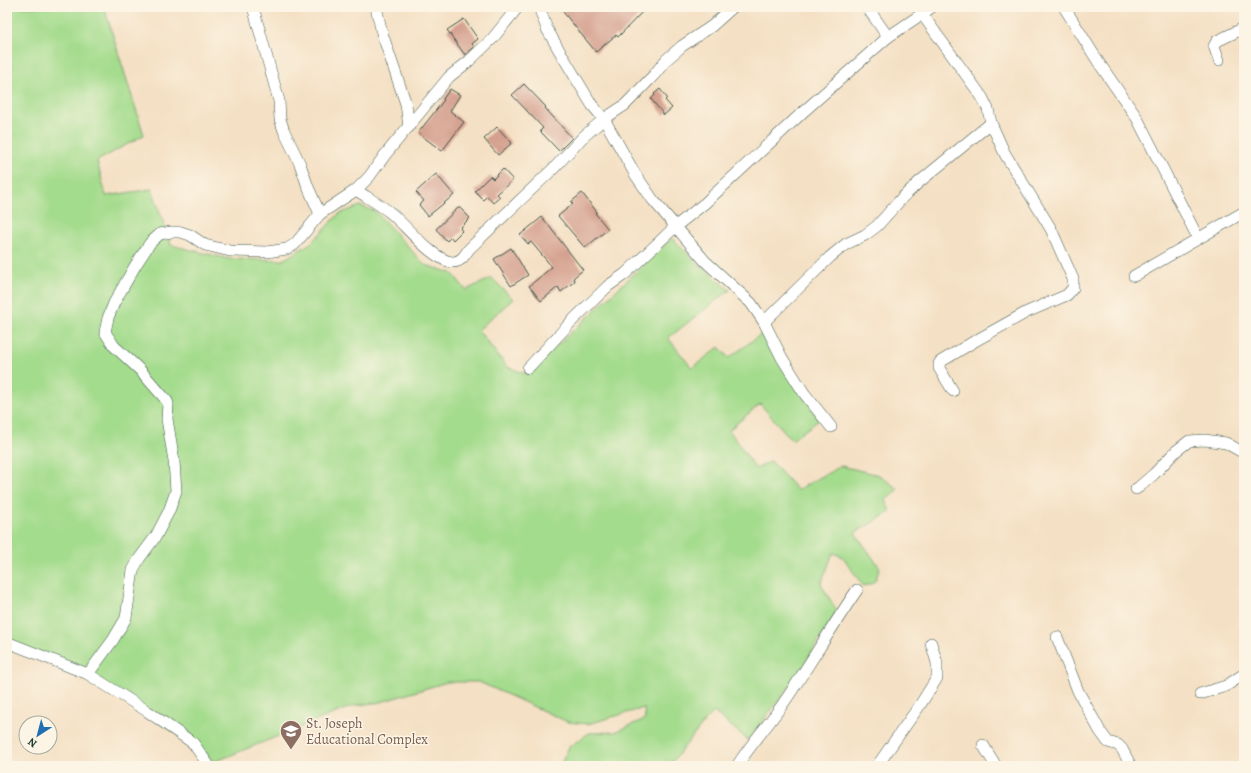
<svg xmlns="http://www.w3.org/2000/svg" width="1251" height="773" viewBox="0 0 1251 773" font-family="Alegreya,serif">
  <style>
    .green { fill: #a4dc8d; stroke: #628c60 }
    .building { fill: #d5a08f }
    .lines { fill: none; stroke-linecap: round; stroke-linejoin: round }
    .street-casing { stroke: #3f554a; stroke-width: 12 }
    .street { stroke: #fff; stroke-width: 11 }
    .labels { text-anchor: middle; stroke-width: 3; stroke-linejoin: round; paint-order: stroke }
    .education-label { font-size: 14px; fill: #785e54; stroke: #fcf5e5; text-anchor: start }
  </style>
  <rect width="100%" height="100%" fill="#fcf5e5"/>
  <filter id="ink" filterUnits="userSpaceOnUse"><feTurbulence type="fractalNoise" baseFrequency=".025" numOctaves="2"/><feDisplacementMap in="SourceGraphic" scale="8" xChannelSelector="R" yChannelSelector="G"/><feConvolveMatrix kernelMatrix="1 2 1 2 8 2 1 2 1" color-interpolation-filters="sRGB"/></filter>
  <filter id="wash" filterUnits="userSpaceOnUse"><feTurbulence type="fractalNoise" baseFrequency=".012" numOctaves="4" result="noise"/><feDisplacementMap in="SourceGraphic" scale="16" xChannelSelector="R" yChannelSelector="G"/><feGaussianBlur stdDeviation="0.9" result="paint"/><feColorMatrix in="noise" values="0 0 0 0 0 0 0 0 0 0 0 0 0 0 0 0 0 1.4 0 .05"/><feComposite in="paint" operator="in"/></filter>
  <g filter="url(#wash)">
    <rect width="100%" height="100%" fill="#f4e0c4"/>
    <polygon class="green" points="7,7 104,7 144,135 97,161 106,196 152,189 171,245 229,259 283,260 311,243 339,214 360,206 375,211 425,265 452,273 466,290 492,278 513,299 478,330 507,367 527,374 672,238 697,263 730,290 668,338 692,368 719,347 729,358 764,332 819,420 792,440 760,404 729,430 756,469 771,461 797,490 841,466 879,475 898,489 886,500 890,512 855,533 880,568 874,583 863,586 843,557 833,553 821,584 837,611 794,681 748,740 714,712 705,721 669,766 560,766 569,747 589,733 615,732 645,719 644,708 588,724 568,722 479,682 447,682 381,702 353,706 214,762 204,751 83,675 7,643"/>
    <g id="blocks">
      <g class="building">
        <polygon points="559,7 639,7 643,11 618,37 616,35 596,52"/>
        <polygon points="464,19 478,39 472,44 474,47 465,55 447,30"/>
        <polygon points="524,84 546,107 545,108 572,138 559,151 540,131 543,128 512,95"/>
        <polygon points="450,89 460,95 450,111 464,122 442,151 418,133 444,100 443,99"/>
        <polygon points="660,89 667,98 665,100 672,108 664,115 651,99 655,95 654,94"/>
        <polygon points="497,127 512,143 498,155 484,139"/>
        <polygon points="503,169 513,180 497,194 500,197 493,203 487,196 483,200 475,191 490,176 493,179"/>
        <polygon points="436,174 454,195 428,216 419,205 424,201 416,192"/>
        <polygon points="582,193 597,212 595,213 608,229 585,248 558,216 573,204 571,202"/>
        <polygon points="459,207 470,218 460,228 462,231 453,240 451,237 447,241 436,229"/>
        <polygon points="542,217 583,270 573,278 575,281 561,292 558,287 541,301 529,286 552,267 531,242 528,244 520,235"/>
        <polygon points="511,248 528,275 511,286 494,259"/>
      </g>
    </g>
  </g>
  <g filter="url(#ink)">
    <use href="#blocks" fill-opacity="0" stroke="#3f554a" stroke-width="1"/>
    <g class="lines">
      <g class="street-casing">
        <g id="street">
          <polyline points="253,7 279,101 280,119 284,131 300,164 308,187 320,214"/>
          <polyline points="376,7 382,33 406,104 409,127"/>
          <polyline points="539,7 547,29 559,50 592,105 604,119 635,174 653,200 705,261 751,303 764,322 782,358 804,393 831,427"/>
          <polyline points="867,7 888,37 932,7"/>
          <polyline points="1064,7 1099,63 1137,118 1198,238"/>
          <polyline points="922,14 982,97 988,109 991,123 1005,154 1051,229 1073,279 1073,288 1067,295 1027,312 975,341 940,362 939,364 939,368 953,391"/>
          <polyline points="1219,60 1214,46 1217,41 1244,28"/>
          <path d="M356,190C368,198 381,205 392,214C406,226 435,262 453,262C461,262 465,255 469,249L555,167L583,137L604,119L625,105L654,75L666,60L682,46L712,26L733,7"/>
          <polyline points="1134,276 1244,212"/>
          <polyline points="764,322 830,257 846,244 865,235 877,226 902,198 918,183 991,123"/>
          <polyline points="528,368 571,322 608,286 625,274 676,226 705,203 803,112 888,37"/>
          <polyline points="1136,489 1139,487 1154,474 1176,451 1189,441 1205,440 1226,443 1244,453"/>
          <polyline points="1057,637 1078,691 1100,731 1108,742 1118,745 1122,749 1131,766"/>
          <polyline points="7,642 88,674 147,711 193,743 209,766"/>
          <polyline points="88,674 113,640 126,618 133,570 139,559 156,536 169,511 176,491 174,461 167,419 168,404 167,401 140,370 114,346 105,332 108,318 114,303 135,266 150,243 160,234 171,232 181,232 190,235 205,245 230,251 267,252 287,249 295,244 320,214 356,190 369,177 385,155 449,77 469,61 493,38 518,7"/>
          <polyline points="1200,694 1226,686 1244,674"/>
          <polyline points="983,745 996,766"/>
          <path d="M737,766C752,742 772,721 787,698C811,662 833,625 857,590"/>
          <polyline points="877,766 920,705 937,678 937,663 931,643"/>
        </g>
      </g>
      <use href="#street" class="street"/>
    </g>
  </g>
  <defs>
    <g id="school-pin" transform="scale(1.15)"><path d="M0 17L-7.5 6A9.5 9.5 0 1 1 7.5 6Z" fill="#8d6e63" stroke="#fcf5e5"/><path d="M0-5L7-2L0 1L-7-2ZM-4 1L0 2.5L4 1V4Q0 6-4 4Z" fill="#fff"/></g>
  </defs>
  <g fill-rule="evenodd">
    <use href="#school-pin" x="291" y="731"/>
  </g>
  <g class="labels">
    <g class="education-label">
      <text x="306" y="728">St. Joseph<tspan x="306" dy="16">Educational Complex</tspan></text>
    </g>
  </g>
  <rect width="1251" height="773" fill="none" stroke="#fcf5e5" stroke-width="24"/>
  <g transform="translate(38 735) rotate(216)"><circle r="19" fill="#fcf5e5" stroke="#a4ab9e"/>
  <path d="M0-3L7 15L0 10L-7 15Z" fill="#1f6fb2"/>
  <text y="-6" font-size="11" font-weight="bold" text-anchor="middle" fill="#1f3d34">N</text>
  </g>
</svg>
